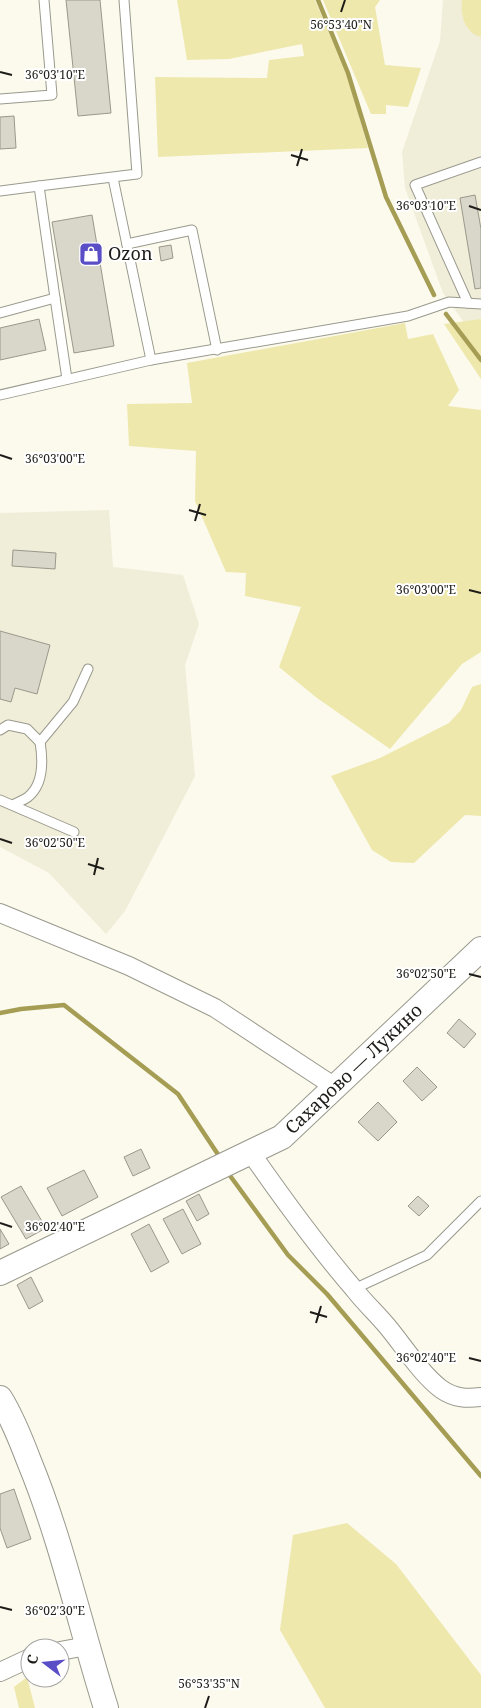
<svg xmlns="http://www.w3.org/2000/svg" width="481" height="1708" viewBox="0 0 481 1708" font-family="'Noto Serif',serif">
  <style>
    .built { fill: #f0eed9 }
    .green { fill: #efe8ad }
    .lines { fill: none; stroke-linecap: round; stroke-linejoin: round }
    .stream { stroke: #a69d55; stroke-width: 4.5 }
    .building { fill: #d8d7ca; stroke: #99988b }
    .lane-casing { stroke: #9a998d; stroke-width: 11 }
    .street-casing { stroke: #9a998d; stroke-width: 20 }
    .secondary-casing { stroke: #9a998d; stroke-width: 26 }
    .lane { stroke: #fff; stroke-width: 9 }
    .street { stroke: #fff; stroke-width: 18 }
    .secondary { stroke: #fff; stroke-width: 24 }
    .ticks { fill: none; stroke: #1d1c18; stroke-width: 2 }
    .labels { text-anchor: middle; stroke-width: 4; stroke-linejoin: round; paint-order: stroke }
    .poi-label { font-size: 18px; fill: #1d1c18; stroke: #fff; text-anchor: start }
    .street-label { font-size: 18px; fill: #1d1c18; stroke: #fff }
    .ticks-label { font-size: 12px; text-anchor: middle; fill: #1d1c18; stroke: #fff; stroke-width: 4; stroke-linejoin: round; paint-order: stroke }
  </style>
  <rect width="100%" height="100%" fill="#fbfaed"/>
  <g class="built">
    <polygon points="443,0 481,0 481,346 443,293 405,188 402,152 440,41"/>
    <polygon points="109,510 113,567 183,575 199,624 185,665 195,776 125,911 106,934 49,873 0,847 0,513"/>
  </g>
  <g class="green">
    <polygon points="177,0 315,0 347,75 368,148 158,157 155,77 267,78 269,60 304,56 302,44 229,59 187,60"/>
    <polygon points="323,0 380,0 375,7 385,65 421,68 408,107 386,105 386,114 371,114"/>
    <path d="M462,0H481V37C465,33 460,15 462,0Z"/>
    <polygon points="481,319 481,379 444,324"/>
    <polygon points="405,323 408,339 433,334 459,390 448,406 481,410 481,652 462,664 390,749 317,698 279,667 301,607 245,596 246,573 226,572 195,501 196,451 129,446 127,404 192,403 187,363"/>
    <polygon points="481,684 481,816 465,815 414,863 391,862 372,850 331,776 380,758 449,723 461,710 472,687"/>
    <polygon points="347,1523 396,1564 481,1675 481,1708 325,1708 280,1630 293,1535"/>
    <polygon points="27,1677 35,1708 19,1708 14,1687"/>
  </g>
  <g class="lines">
    <g class="stream">
      <polyline points="318,0 348,73 386,197 434,295"/>
      <polyline points="446,314 481,360"/>
      <polyline points="0,1013 21,1009 64,1005 178,1094 219,1156"/>
      <polyline points="231,1177 288,1255 327,1294 481,1476"/>
    </g>
  </g>
  <g class="building">
    <polygon points="66,0 100,0 111,113 78,116"/>
    <polygon points="14,116 16,148 0,149 0,117"/>
    <polygon points="475,195 481,229 481,288 475,289 460,198"/>
    <polygon points="92,215 114,346 74,353 52,222"/>
    <polygon points="171,245 173,258 161,261 159,247"/>
    <polygon points="39,319 46,350 0,360 0,328"/>
    <polygon points="13,550 56,553 55,569 12,566"/>
    <polygon points="0,631 50,645 37,694 15,688 11,702 0,699"/>
    <polygon points="459,1019 476,1034 464,1048 447,1033"/>
    <polygon points="417,1067 437,1087 422,1101 403,1081"/>
    <polygon points="378,1102 397,1122 378,1141 358,1122"/>
    <polygon points="141,1149 150,1168 133,1176 124,1157"/>
    <polygon points="84,1170 98,1197 62,1216 47,1188"/>
    <polygon points="21,1186 46,1228 26,1239 1,1197"/>
    <polygon points="199,1194 209,1214 197,1221 186,1201"/>
    <polygon points="418,1196 429,1206 419,1216 408,1206"/>
    <polygon points="183,1209 201,1244 182,1254 163,1219"/>
    <polygon points="149,1224 169,1262 151,1272 131,1234"/>
    <polygon points="0,1229 9,1244 0,1249"/>
    <polygon points="31,1277 43,1301 29,1309 17,1285"/>
    <polygon points="14,1489 31,1539 7,1548 0,1528 0,1494"/>
  </g>
  <g class="lines">
    <g class="lane-casing">
      <g id="lane">
        <polyline points="0,99 52,95 44,0"/>
        <polyline points="113,178 151,360"/>
        <polyline points="39,186 137,174 124,0"/>
        <polyline points="0,191 39,186 55,298 0,313"/>
        <polyline points="127,244 192,230 217,350"/>
        <polyline points="55,298 67,379"/>
        <polyline points="468,303 415,185 481,162"/>
        <polyline points="0,395 151,360 408,316 449,302 481,304"/>
        <polyline points="0,730 8,725 27,729 40,742 73,702 88,669"/>
        <polyline points="0,800 74,832"/>
        <path d="M13,805C18,802 24,800 28,797C44,784 43,760 40,742"/>
        <polyline points="354,1289 427,1255 481,1201"/>
      </g>
    </g>
    <g class="street-casing">
      <g id="street">
        <polyline points="0,913 129,966 215,1008 335,1087"/>
        <path d="M251,1153C283,1199 317,1246 354,1289C364,1302 376,1313 387,1326C403,1345 421,1374 441,1389C454,1398 466,1399 481,1397"/>
        <polyline points="60,1651 87,1646"/>
        <polyline points="0,1672 30,1658"/>
      </g>
    </g>
    <g class="secondary-casing">
      <g id="secondary">
        <path id="s1" d="M0,1273L282,1137L481,949"/>
        <path d="M0,1398C12,1417 21,1440 29,1461C62,1541 80,1626 106,1708"/>
      </g>
    </g>
    <use href="#lane" class="lane"/>
    <use href="#street" class="street"/>
    <use href="#secondary" class="secondary"/>
  </g>
  <path class="ticks" d="M341,12L345,0M0,72L12,75M291,155L308,160M297,166L302,149M469,206L481,210M0,455L12,459M189,510L206,515M195,521L200,504M469,590L481,593M0,839L12,843M88,864L104,869M94,875L98,858M469,974L481,977M0,1223L12,1227M310,1312L327,1317M316,1323L321,1306M469,1358L481,1361M0,1607L12,1610M205,1708L209,1696"/>
  <defs>
    <g id="shop-square" transform="scale(1.25)"><rect x="-9" y="-9" width="18" height="18" rx="4" fill="#5a4ec6" stroke="#fff"/><path d="M-5-2.5h2.3a2.7 3.5 0 0 1 5.4 0H5L5.5 6h-11ZM-1.5-2.5h3a1.5 2.3 0 0 0-3 0Z" fill="#fff"/></g>
  </defs>
  <g fill-rule="evenodd">
    <use href="#shop-square" x="91" y="254"/>
  </g>
  <g class="labels">
    <g class="poi-label">
      <text x="108" y="260">Ozon</text>
    </g>
    <g class="street-label">
      <text dy="6" stroke="none"><textPath href="#s1" startOffset="412">Сахарово — Лукино</textPath></text>
    </g>
  </g>
  <g class="ticks-label">
    <text x="341" y="29">56°53'40"N</text>
    <text x="55" y="79">36°03'10"E</text>
    <text x="426" y="210">36°03'10"E</text>
    <text x="55" y="463">36°03'00"E</text>
    <text x="426" y="594">36°03'00"E</text>
    <text x="55" y="847">36°02'50"E</text>
    <text x="426" y="978">36°02'50"E</text>
    <text x="55" y="1231">36°02'40"E</text>
    <text x="426" y="1362">36°02'40"E</text>
    <text x="55" y="1615">36°02'30"E</text>
    <text x="209" y="1688">56°53'35"N</text>
  </g>
  <g transform="translate(45 1663) rotate(286)"><circle r="24" fill="#ffffff" stroke="#a5a4a3"/>
  <path d="M0-4L9 19L0 12L-9 19Z" fill="#5a4ec6"/>
  <text y="-8" font-size="14" font-weight="bold" text-anchor="middle" fill="#1d1c18">С</text>
  </g>
</svg>
